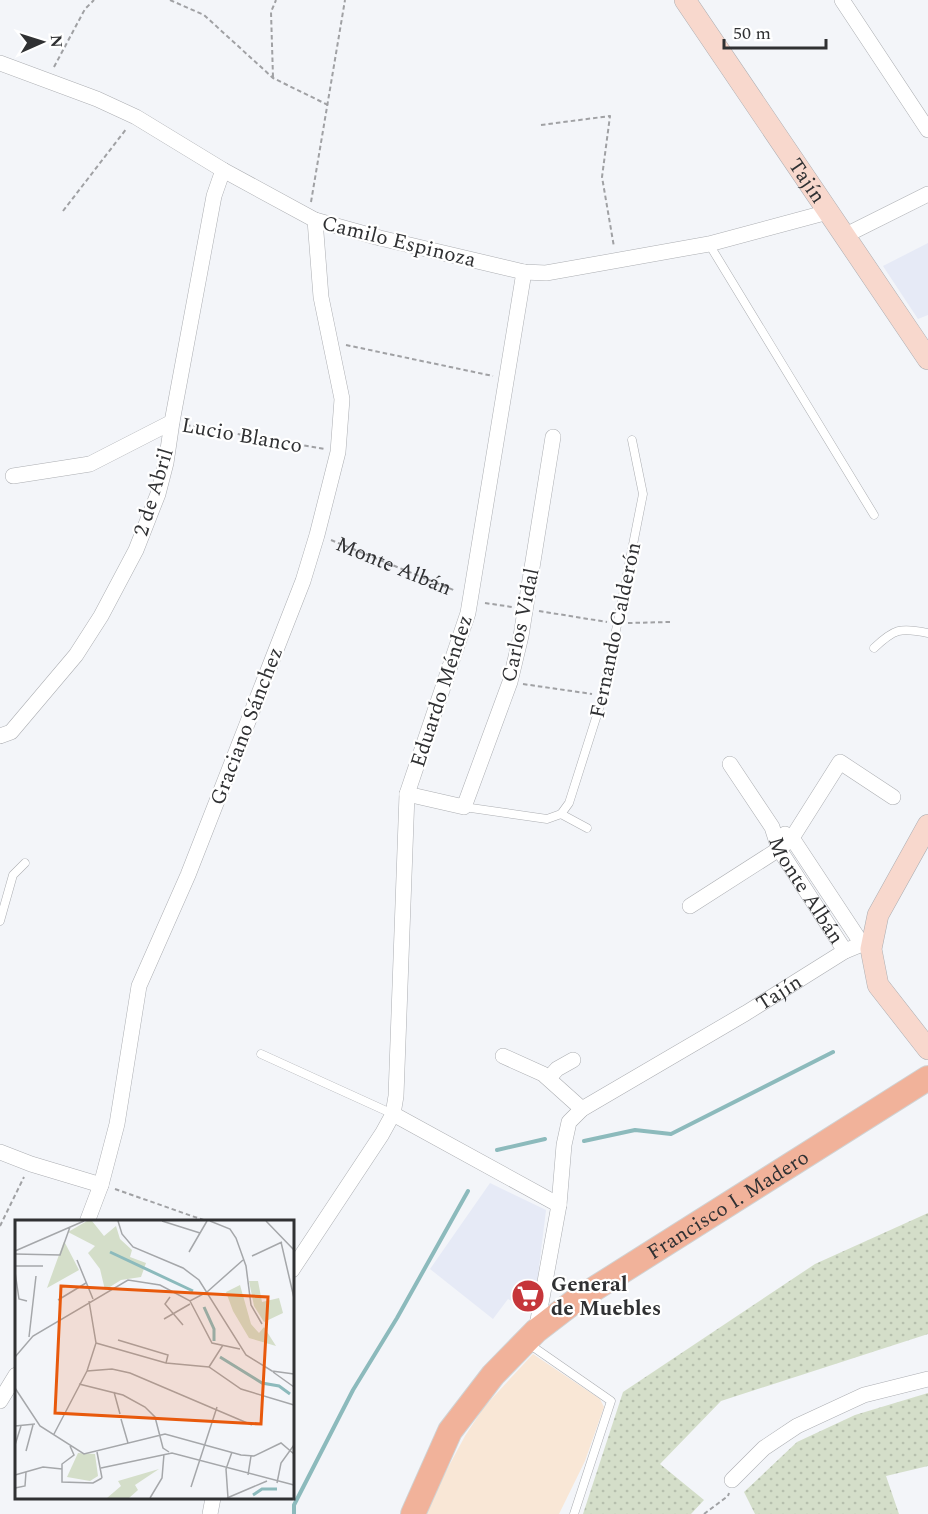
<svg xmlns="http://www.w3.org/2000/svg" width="928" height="1514" viewBox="0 0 928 1514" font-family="Spectral,serif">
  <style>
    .built { fill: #e6eaf6 }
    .medical { fill: #f9e7d6 }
    .grass { fill: url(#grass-dots) }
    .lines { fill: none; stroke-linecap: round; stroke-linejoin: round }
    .stream { stroke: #8cbabc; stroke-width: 4 }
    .lane-casing { stroke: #acaeb2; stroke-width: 9 }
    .street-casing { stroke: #acaeb2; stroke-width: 16 }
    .secondary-casing { stroke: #acaeb2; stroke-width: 22 }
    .primary-casing { stroke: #d1d2d2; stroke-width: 26 }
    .path { stroke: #a0a1a4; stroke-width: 2; stroke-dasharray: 4.5 3; stroke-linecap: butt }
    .lane { stroke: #fff; stroke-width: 8 }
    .street { stroke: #fff; stroke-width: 15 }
    .secondary { stroke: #f8d8cd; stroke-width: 21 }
    .primary { stroke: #f1b29a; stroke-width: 24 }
    .labels { text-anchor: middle; stroke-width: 4.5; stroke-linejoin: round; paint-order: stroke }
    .street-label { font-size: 21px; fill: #303133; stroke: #fff }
    .poi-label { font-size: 21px; font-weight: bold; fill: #303133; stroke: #fff; text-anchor: start }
    .inset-river { fill: none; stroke: #8cbabc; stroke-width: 3 }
    .inset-road { fill: none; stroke: #a5a7aa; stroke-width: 1.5 }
    .view { fill: #e8590c; fill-opacity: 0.15; stroke: #e8590c; stroke-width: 3 }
    .inset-edge { fill: none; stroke: #303133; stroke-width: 3 }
  </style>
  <defs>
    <pattern id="grass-dots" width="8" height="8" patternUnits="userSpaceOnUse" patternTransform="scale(1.5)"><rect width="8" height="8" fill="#d4dec9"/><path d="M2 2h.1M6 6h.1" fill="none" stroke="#b6bfad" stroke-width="1.8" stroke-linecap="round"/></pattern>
  </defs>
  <rect width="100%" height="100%" fill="#f3f5f9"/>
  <g class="built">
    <polygon points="928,243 928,315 918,319 883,266"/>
    <polygon points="490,1183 546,1210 536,1292 528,1311 508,1299 493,1319 430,1269"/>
  </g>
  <polygon class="medical" points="533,1354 600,1399 604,1407 585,1461 559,1514 423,1514 465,1436 484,1407"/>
  <g class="grass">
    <polygon points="928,1213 928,1334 721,1401 660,1464 704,1500 691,1514 583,1514 623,1392 815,1264"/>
    <polygon points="928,1393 928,1466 886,1476 899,1514 755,1514 744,1492 797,1442 855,1415"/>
  </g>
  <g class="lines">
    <g class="stream">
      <polyline points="584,1141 635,1130 671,1134 833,1052"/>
      <polyline points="497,1150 545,1139"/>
      <polyline points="294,1514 294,1505 353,1390 397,1318 468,1191"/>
    </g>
    <g class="lane-casing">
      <g id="lane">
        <polyline points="709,244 874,515"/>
        <path d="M874,648C894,629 900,627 928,633"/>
        <polyline points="464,807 547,819 561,814 569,803 603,696 643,494 632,440"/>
        <polyline points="561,814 587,828"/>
        <polyline points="0,921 13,875 25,863"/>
        <polyline points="261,1054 393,1114"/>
        <polyline points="529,1344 611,1401 574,1514"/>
      </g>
    </g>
    <g class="street-casing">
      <g id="street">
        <polyline points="842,0 928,130"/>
        <polyline points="0,63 97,99 136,117 223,170 315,220 380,238 524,272 546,273 709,244 828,212"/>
        <polyline points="844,236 928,194"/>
        <polyline points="13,476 90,464 172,422"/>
        <polyline points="0,736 11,732 76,655 101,616 136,550 158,494 166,463 172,422 214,196 223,170"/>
        <path id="s2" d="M730,764L772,827L779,849L845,951"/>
        <polyline points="407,794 464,807 510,682 521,636 553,437"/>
        <polyline points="785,834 792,838 862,944"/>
        <polyline points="690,906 779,849 792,838 840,762 893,797"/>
        <polyline points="503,1056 543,1074 582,1109"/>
        <polyline points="549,1078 557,1069 573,1060"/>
        <polyline points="393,1114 559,1205"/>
        <polyline points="0,1152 31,1164 101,1185"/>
        <polyline points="87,1222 101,1185 117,1124 139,986 188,875 303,581 317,535 338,452 342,399 321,297 315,220"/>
        <polyline points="292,1270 382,1134 393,1114 396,1096 407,794 468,613 524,272"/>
        <path id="s3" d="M536,1331L559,1205L564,1145L569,1122L582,1109L746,1013L845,951L862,944L871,949"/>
        <polyline points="0,1401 16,1375"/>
        <polyline points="732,1480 764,1448 797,1426 864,1395 928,1379"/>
        <polyline points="210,1514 213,1498"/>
      </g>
    </g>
    <g class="secondary-casing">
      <g id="secondary">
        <path id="s4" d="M685,0L928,359"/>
        <polyline points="928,825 878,915 871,949 878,985 928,1049"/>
      </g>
    </g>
    <g class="primary-casing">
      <g id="primary">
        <path id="s5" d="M413,1514L450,1431L493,1375L536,1331L575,1301L928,1078"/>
      </g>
    </g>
    <g class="path">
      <polyline points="170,0 204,15 273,78 328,105"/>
      <polyline points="54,67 85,9 94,0"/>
      <polyline points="273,77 271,12 276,0"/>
      <polyline points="541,125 610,116 602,177 614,247"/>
      <polyline points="311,202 345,0"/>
      <polyline points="63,211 127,128"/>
      <polyline points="346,345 493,376"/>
      <polyline points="186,425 325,449"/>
      <path id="s1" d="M331,540L456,591"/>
      <polyline points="485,603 512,607"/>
      <polyline points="539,611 607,622"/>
      <polyline points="628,623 670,622"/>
      <polyline points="523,684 592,694"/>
      <polyline points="115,1189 209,1222"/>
      <polyline points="0,1226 24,1177"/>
      <polyline points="704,1514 728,1496 729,1493"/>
    </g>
    <use href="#lane" class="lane"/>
    <use href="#street" class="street"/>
    <use href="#secondary" class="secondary"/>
    <use href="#primary" class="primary"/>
  </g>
  <defs>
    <g id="supermarket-disc" transform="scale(1.725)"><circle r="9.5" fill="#c6363a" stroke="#fff"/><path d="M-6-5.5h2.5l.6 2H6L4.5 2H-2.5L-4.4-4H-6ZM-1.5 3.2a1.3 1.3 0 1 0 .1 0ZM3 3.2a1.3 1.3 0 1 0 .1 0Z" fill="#fff"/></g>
  </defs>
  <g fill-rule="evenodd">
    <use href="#supermarket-disc" x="528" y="1296"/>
  </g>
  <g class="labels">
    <g class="street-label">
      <text dy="7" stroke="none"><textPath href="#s4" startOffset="218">Tajín</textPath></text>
      <text transform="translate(399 241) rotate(14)" y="7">Camilo Espinoza</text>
      <text transform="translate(242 435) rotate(10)" y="7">Lucio Blanco</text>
      <text transform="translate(153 492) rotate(-73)" y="7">2 de Abril</text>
      <text dy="7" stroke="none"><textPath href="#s1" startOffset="68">Monte Albán</textPath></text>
      <text transform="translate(520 625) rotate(-78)" y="7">Carlos Vidal</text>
      <text transform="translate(615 630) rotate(-78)" y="7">Fernando Calderón</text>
      <text transform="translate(441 691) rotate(-72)" y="7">Eduardo Méndez</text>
      <text transform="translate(246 726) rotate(-69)" y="7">Graciano Sánchez</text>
      <text dy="7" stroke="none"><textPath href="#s2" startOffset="148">Monte Albán</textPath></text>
      <text dy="7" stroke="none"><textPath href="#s3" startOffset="459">Tajín</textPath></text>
      <text dy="7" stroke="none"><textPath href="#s5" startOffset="453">Francisco I. Madero</textPath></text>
    </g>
    <g class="poi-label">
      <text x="551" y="1291">General<tspan x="551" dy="24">de Muebles</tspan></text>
    </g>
  </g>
  <g transform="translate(15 1220)">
    <rect width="279" height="279" fill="#f3f5f9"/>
    <path d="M72,1H77L89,16L101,6L105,19L117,30L115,37L131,43L126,57L106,60L90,70L85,49L73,33L80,26L53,12ZM49,21L64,50L32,68ZM234,61H243L247,82L264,78L268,93L249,102L239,86ZM225,65L236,104L244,113L249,107L261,126L234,118L218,91L211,72ZM144,249L120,265L123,270L114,278H92L106,266L103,261Z" fill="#d4dec9"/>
    <path d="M63,233L80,234L83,256L75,261L52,257Z" fill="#d4dec9"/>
    <path class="inset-river" d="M95,32L178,71M189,87L199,109V121M205,137L247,163L264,166L275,174M238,275L247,269H262"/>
    <path class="inset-road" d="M103,1L107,14L118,27L168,48L184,60L231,135L257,151L279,154M147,1L185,13M195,1L215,9L221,18L231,46L236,85L247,104M251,1L279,30M266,22L279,78M0,31L69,1M174,32L192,1M0,34L45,35L55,7M237,36L267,22M62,40L78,79M0,46H28M0,52L4,79L12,81M192,72L228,40M155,77L150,84L168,105M43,80L71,63M175,81L197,123L225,129M149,99L175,84M14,117L21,56M103,120L153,135L151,143M81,123L151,143L194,147L226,169L279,185M0,137L18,116L113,60L145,65L175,81L192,72M194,147L208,125M72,151L97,149L115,153L237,205M258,152L279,167M64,164L108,175L130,187L140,197L148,228L154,232M0,168L25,206L69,234L150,214L226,235L239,236L266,223L279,234M99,172L105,194M106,199L113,223M0,206L20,204M39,214L72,151L81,123L74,81M0,225L6,206M55,226L59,235L47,244V262L78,263L87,258M11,231L18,205M82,232L87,258M86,248L157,233L279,265M0,255L28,247L47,249M233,255L236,236M262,263L266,243L279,225M176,267L202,187M0,268L10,266L11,252M135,278L147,258L149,234M212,278L252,261M213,278L211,249L217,232"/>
    <path class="view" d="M46,66L253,77L246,204L40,193Z"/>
    <rect width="279" height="279" class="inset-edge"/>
  </g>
  <g transform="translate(42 42) rotate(87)" stroke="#ffffff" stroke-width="4.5" paint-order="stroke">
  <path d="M0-4.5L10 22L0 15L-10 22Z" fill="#303133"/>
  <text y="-9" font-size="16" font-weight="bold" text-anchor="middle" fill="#303133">N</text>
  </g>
  <path d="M724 39v9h102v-9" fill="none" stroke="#303133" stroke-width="3"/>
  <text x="733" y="39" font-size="18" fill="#303133" stroke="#ffffff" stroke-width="4.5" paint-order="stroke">50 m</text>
</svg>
